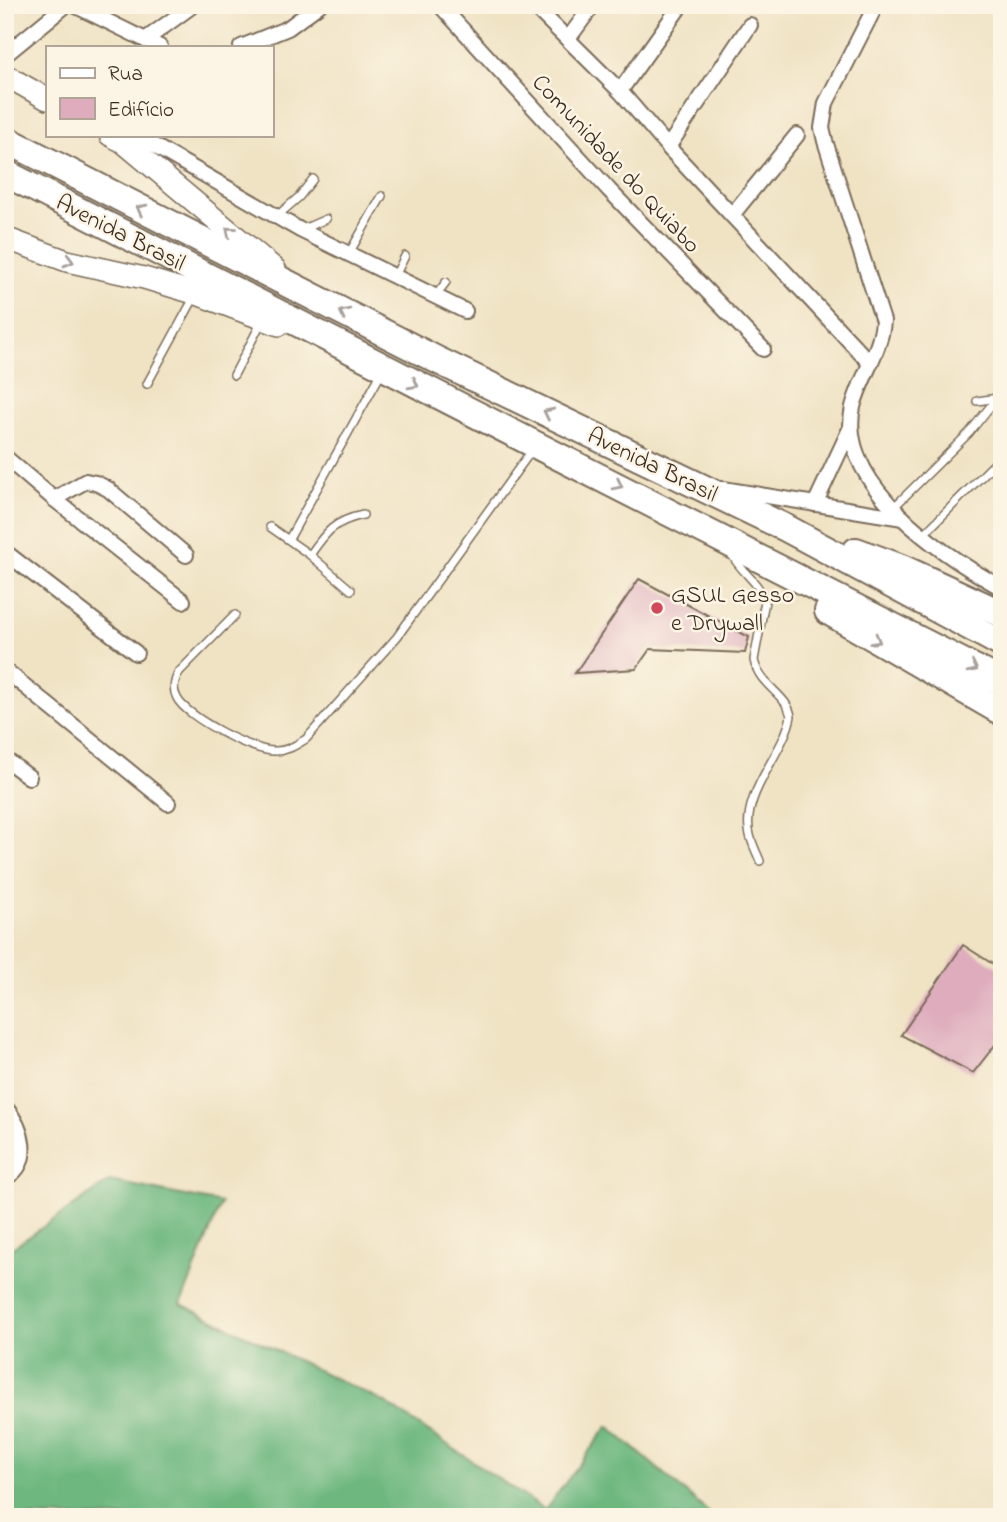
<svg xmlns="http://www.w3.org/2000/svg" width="1007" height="1522" viewBox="0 0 1007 1522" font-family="'Indie Flower',sans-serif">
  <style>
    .forest { fill: #6eb880; stroke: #54714f; stroke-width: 2 }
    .building { fill: #deacbd }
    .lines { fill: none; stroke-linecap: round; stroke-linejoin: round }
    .lane-casing { stroke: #7a6b58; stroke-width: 10 }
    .street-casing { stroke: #7a6b58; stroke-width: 18 }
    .secondary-casing { stroke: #7a6b58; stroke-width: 24 }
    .highway-casing { stroke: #7a6b58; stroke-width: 30 }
    .lane { stroke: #fff; stroke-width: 7 }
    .street { stroke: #fff; stroke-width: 14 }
    .secondary { stroke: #fff; stroke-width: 21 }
    .highway { stroke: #fff; stroke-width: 26 }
    .oneway { stroke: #a79f9a }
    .poi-dot { fill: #d1495b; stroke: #fcf5e5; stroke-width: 2.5 }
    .labels { text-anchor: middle; stroke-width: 5; stroke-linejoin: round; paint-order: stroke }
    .street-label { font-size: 24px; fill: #3b2a1e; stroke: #fcf5e5 }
    .poi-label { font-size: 24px; fill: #3b2a1e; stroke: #fcf5e5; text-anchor: start }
  </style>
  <rect width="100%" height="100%" fill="#fcf5e5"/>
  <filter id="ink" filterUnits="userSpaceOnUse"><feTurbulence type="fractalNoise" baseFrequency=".0143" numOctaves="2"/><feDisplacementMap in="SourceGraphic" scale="14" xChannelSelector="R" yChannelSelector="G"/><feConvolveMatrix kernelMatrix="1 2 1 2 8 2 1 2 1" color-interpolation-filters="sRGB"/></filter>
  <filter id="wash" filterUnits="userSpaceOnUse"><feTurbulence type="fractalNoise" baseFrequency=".00686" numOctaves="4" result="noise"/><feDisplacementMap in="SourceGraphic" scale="28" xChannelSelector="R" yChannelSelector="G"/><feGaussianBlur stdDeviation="1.57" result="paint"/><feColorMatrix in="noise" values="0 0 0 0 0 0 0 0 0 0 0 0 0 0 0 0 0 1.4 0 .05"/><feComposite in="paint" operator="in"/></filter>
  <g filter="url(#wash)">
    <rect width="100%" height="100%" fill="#f0e3c4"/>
    <polygon class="forest" points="110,1181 221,1203 181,1304 384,1402 545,1510 608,1426 714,1517 5,1517 5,1253"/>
    <g id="blocks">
      <g class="building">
        <polygon points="639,579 749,637 745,653 650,649 636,669 575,673"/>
        <polygon points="963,945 1002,970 1002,1036 973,1073 901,1035"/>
      </g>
    </g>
  </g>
  <g filter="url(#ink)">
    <use href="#blocks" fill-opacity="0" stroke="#7a6b58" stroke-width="2"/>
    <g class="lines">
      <g class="lane-casing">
        <g id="lane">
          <polyline points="277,216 299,197 313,179"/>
          <polyline points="301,230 326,219"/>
          <polyline points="348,255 382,196"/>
          <polyline points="394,278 405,256"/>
          <polyline points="434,298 446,282"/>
          <polyline points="234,375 261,323"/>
          <polyline points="147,384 195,296"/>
          <polyline points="977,401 998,398"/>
          <polyline points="893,508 969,433 997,398"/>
          <polyline points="270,527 310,555 351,590"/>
          <polyline points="924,534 1002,456"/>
          <polyline points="289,539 382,372"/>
          <path d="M310,555C326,532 334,521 363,515"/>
          <path d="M732,555C741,572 759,582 765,601L754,660C759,686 787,694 791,716C784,754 740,795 750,835C752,844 757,853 760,861"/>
          <path d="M235,615L179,672C174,681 172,689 177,698C186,717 255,753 276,751C288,751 297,744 306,739L397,637L532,450"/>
        </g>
      </g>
      <g class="street-casing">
        <g id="street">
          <polyline points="74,5 160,47"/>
          <polyline points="440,5 609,190 763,349"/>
          <polyline points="533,5 620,91 668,147 870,363"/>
          <path d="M876,5L826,103L822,128L825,141L883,321C881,351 860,378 853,407C836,485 944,556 1002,588"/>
          <polyline points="568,39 593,5"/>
          <polyline points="145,40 193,5"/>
          <polyline points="241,47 288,28 319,5"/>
          <polyline points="5,55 66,5"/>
          <polyline points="620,91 681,5"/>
          <polyline points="123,142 141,141 151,144 300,230 465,311"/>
          <polyline points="668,147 750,25"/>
          <polyline points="732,215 797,135"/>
          <polyline points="5,457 54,499 183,601"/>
          <polyline points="723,489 903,518"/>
          <polyline points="54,499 86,481 96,483 108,489 186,555"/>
          <polyline points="815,504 851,427"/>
          <polyline points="5,552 136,653"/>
          <polyline points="5,670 168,803"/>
          <polyline points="5,759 29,777"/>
          <path d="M5,1107C22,1127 34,1164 5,1178"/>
        </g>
      </g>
      <g class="secondary-casing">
        <g id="secondary">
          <polyline points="5,75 47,99"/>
          <polyline points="110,135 123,142 275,269"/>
          <polyline points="5,238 67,261 144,278 197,294 279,325"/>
        </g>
      </g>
      <g class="highway-casing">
        <g id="highway">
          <polyline points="5,139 439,361 786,528 1002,644"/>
          <path d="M5,173C337,344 669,513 1002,682"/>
          <polyline points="856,551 904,569 1002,614"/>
          <polyline points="828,611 1002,712"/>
        </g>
      </g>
      <use href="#lane" class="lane"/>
      <use href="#street" class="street"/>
      <use href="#secondary" class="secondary"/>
      <use href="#highway" class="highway"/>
    </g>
    <defs><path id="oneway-chevron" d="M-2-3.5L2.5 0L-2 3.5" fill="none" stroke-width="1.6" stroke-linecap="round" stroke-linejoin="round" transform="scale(1.75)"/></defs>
    <g class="oneway">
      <use href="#oneway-chevron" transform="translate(141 209) rotate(-153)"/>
      <use href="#oneway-chevron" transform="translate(230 231) rotate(-140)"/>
      <use href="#oneway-chevron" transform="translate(69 261) rotate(16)"/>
      <use href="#oneway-chevron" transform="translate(344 313) rotate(-153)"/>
      <use href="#oneway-chevron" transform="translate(414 384) rotate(28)"/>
      <use href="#oneway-chevron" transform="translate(548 413) rotate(-154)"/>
      <use href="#oneway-chevron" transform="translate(618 485) rotate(27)"/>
      <use href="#oneway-chevron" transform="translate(876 640) rotate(30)"/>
      <use href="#oneway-chevron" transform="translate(973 668) rotate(27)"/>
    </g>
  </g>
  <circle class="poi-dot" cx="657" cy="608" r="7"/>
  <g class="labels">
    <g class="street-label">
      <text transform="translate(617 163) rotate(47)" y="8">Comunidade do Quiabo</text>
      <text transform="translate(121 232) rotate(27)" y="8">Avenida Brasil</text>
      <text transform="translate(653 464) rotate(26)" y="8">Avenida Brasil</text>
    </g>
    <g class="poi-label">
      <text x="671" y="602">GSUL Gesso<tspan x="671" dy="28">e Drywall</tspan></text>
    </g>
  </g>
  <rect width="1007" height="1522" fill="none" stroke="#fcf5e5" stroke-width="28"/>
  <rect x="46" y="46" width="228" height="91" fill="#fcf5e5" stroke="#afa495" stroke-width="2"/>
  <rect x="60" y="68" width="35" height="10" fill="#ffffff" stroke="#afa495" stroke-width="2"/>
  <text x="108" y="80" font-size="21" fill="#3b2a1e">Rua</text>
  <rect x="60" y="98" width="35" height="21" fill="#deacbd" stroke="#afa495" stroke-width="2"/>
  <text x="108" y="116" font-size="21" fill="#3b2a1e">Edifício</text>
</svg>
